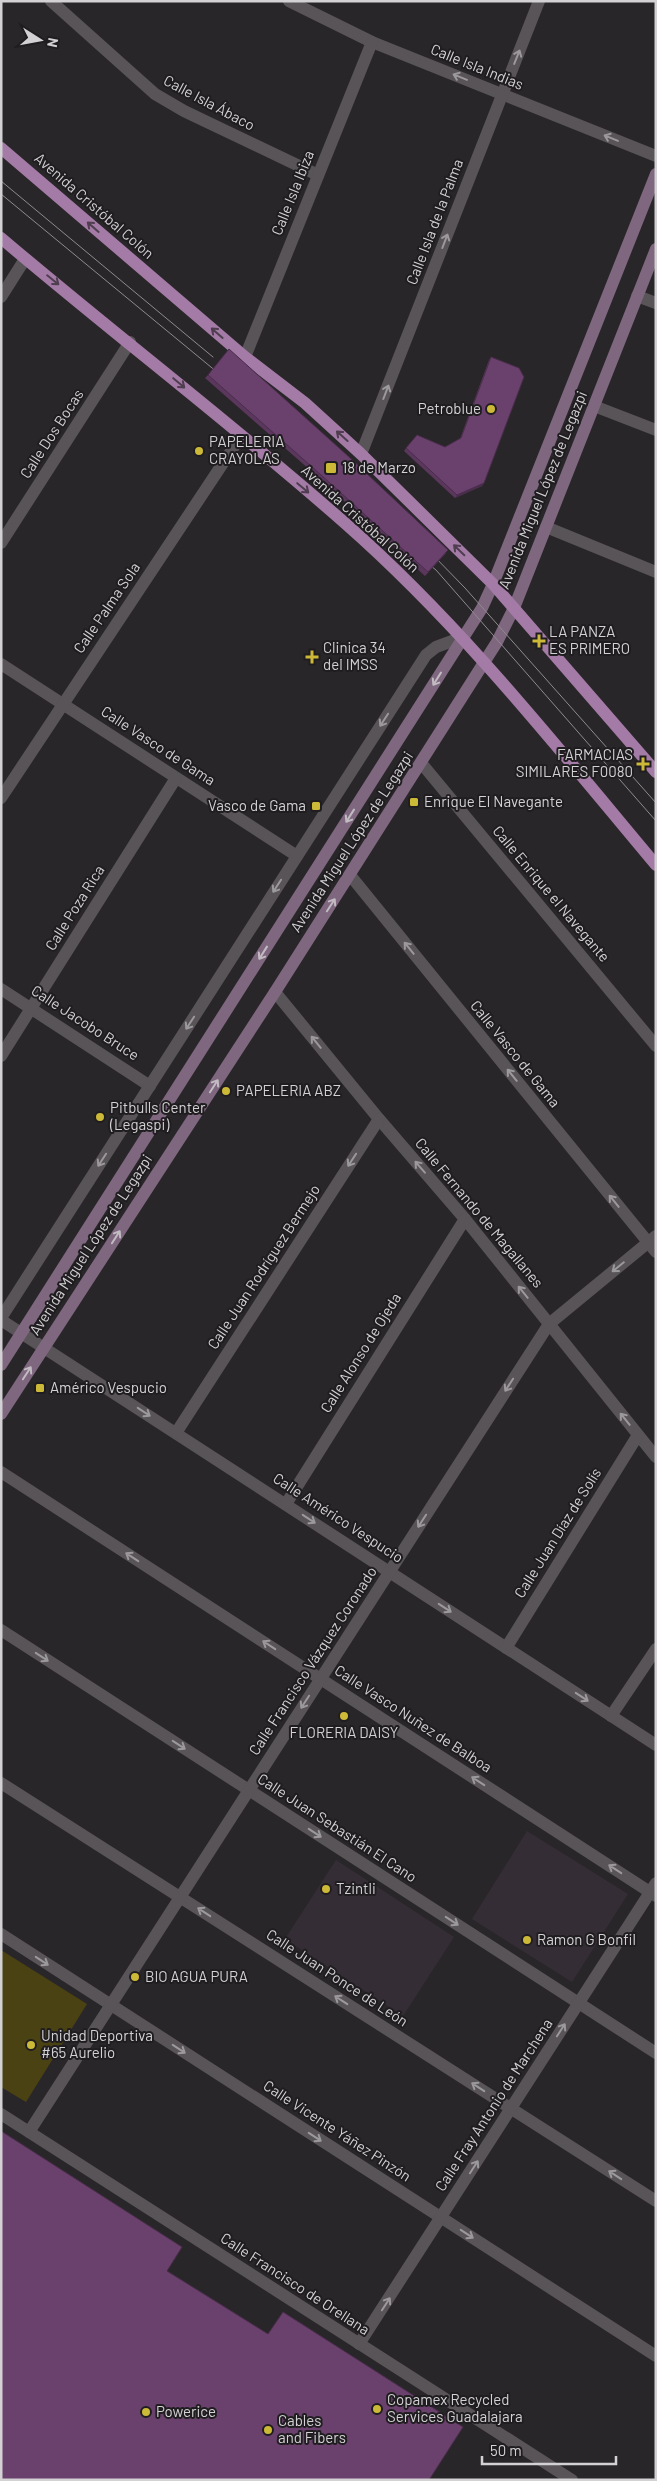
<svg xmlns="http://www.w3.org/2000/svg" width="657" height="2481" viewBox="0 0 657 2481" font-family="Barlow,sans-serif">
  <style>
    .built { fill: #352d35 }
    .green { fill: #4a4212 }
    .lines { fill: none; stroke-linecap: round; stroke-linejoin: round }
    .minor { stroke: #585458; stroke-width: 12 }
    .secondary { stroke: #7e677f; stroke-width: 12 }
    .primary { stroke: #a47aa6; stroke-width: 12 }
    .tram { stroke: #8e8b8e; stroke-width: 1 }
    .wall { fill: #5b375e }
    .shaded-wall { fill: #4a2d4c }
    .building { fill: #6a406d; stroke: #4a2d4c }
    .oneway { stroke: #9c999c }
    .oneway2 { stroke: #4e3e4f }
    .oneway3 { stroke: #c2bcc2 }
    .poi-dot { fill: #cdb938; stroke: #201d20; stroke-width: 2 }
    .labels { text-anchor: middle; stroke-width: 4; stroke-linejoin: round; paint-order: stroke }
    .street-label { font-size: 15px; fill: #d3d1d3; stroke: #201d20 }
    .poi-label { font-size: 15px; fill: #d3d1d3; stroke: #201d20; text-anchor: start }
  </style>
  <rect width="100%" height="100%" fill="#292629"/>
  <g class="built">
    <polygon points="527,1831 628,1894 572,1982 472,1919"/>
    <polygon points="336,1860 454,1937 403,2016 285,1939"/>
  </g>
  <polygon class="green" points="1,1950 87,2004 26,2102 1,2087"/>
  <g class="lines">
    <g class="minor">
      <polyline points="51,1 155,94 184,111 318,175"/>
      <polyline points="289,1 372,42 656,156"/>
      <polyline points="637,296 656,303"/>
      <polyline points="1,297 25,259"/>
      <polyline points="245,357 372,42"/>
      <polyline points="594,406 656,430"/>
      <polyline points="361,454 539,1"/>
      <polyline points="546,527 656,572"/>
      <polyline points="1,543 130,342"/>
      <polyline points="1,664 297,856"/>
      <polyline points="422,764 656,1046"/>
      <polyline points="1,798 241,436"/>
      <polyline points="350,875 656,1252"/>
      <polyline points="1,989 150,1086"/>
      <polyline points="275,992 379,1119 465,1219 656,1457"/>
      <polyline points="1,1056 176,778"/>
      <polyline points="1,1318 426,655 436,647 463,637"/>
      <polyline points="1,1320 656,1745"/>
      <polyline points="176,1433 379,1119"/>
      <polyline points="1,1472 656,1896"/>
      <polyline points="286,1504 465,1219"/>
      <polyline points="1,1630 656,2053"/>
      <polyline points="506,1648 638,1435"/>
      <polyline points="611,1716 656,1649"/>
      <polyline points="1,1783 656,2201"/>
      <polyline points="1,1934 656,2356"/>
      <polyline points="1,2114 572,2480"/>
      <polyline points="29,2132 549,1324 656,1236"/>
      <polyline points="359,2344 656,1883"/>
    </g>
    <g class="secondary">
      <polyline points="1,1365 482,608 493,584 656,174"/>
      <polyline points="1,1414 275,992 497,642 514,608 656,249"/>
    </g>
    <g class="primary">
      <polyline points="1,148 245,357 305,403 361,454 493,584 656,772"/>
      <path d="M1,238C115,335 234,425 346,524C462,626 557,747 656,865"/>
    </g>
    <g class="tram">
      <polyline points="1,181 213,357"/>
      <polyline points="1,194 223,377"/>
      <polyline points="429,551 465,588 656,803"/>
      <polyline points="422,559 436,570 656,821"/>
    </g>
  </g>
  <g class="wall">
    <polygon points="491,357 484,483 482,486 455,498 404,451 406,448 445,447 460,439 489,360"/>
    <polygon points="208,375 446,553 425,576 318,477 205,378"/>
  </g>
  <polygon class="shaded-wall" points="484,483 482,486 455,498 457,495"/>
  <g class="building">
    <polygon points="229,349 348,456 448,550 428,572 320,474 208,375"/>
    <polygon points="491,357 519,368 524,377 484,483 457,495 406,448 417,435 445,447 461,438"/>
    <polygon points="1,2131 182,2247 167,2271 268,2334 283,2312 463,2427 429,2480 1,2480"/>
  </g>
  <defs><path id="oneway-shaft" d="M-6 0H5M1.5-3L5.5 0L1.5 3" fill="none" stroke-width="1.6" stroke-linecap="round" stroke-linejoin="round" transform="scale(1.25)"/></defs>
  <g class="oneway">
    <use href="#oneway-shaft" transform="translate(517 57) rotate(-68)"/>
    <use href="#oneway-shaft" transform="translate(460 77) rotate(-158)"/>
    <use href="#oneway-shaft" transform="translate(611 138) rotate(-158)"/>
    <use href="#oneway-shaft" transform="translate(445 241) rotate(-69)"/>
    <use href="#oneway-shaft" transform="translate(386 392) rotate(-69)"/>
    <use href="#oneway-shaft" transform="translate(384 720) rotate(123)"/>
    <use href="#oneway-shaft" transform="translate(277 886) rotate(123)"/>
    <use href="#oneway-shaft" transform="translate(409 948) rotate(-129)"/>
    <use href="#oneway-shaft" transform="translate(190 1023) rotate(123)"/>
    <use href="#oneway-shaft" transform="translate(316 1042) rotate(-129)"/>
    <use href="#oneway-shaft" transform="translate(512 1075) rotate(-129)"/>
    <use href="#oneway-shaft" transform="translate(102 1160) rotate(123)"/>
    <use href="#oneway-shaft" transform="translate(352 1160) rotate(123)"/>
    <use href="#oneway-shaft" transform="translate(420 1167) rotate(-131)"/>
    <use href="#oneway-shaft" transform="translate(614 1201) rotate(-129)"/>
    <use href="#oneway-shaft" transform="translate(618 1267) rotate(141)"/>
    <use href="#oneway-shaft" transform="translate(523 1292) rotate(-129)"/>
    <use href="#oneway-shaft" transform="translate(509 1385) rotate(123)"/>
    <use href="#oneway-shaft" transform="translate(144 1412) rotate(33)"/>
    <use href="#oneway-shaft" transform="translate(625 1419) rotate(-129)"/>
    <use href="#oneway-shaft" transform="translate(309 1519) rotate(33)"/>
    <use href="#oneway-shaft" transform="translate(422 1521) rotate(123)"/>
    <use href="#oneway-shaft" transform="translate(132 1557) rotate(-147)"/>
    <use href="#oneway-shaft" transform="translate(445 1608) rotate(33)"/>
    <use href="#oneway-shaft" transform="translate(269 1645) rotate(-147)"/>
    <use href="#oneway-shaft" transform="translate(42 1657) rotate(33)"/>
    <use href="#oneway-shaft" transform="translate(582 1697) rotate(33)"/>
    <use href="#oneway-shaft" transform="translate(305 1702) rotate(123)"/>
    <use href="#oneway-shaft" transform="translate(179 1745) rotate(33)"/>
    <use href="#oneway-shaft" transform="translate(478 1781) rotate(-147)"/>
    <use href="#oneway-shaft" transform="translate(315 1833) rotate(33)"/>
    <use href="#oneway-shaft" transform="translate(615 1869) rotate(-147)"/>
    <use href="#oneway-shaft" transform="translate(204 1912) rotate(-147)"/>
    <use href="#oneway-shaft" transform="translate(452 1921) rotate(33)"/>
    <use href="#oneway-shaft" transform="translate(42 1961) rotate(33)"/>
    <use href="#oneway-shaft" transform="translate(341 2000) rotate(-147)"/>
    <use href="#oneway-shaft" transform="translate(561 2030) rotate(-57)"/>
    <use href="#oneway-shaft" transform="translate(179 2049) rotate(33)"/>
    <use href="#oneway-shaft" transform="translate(478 2087) rotate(-147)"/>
    <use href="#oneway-shaft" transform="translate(315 2137) rotate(33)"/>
    <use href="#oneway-shaft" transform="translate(474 2167) rotate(-57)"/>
    <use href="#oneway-shaft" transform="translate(615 2175) rotate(-147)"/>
    <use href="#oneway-shaft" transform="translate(467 2234) rotate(33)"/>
    <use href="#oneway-shaft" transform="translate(386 2304) rotate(-57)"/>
  </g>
  <g class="oneway2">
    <use href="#oneway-shaft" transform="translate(93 227) rotate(-139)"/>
    <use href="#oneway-shaft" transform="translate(53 280) rotate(39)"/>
    <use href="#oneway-shaft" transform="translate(217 333) rotate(-139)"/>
    <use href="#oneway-shaft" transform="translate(179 383) rotate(40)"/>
    <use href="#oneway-shaft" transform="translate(342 436) rotate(-138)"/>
    <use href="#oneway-shaft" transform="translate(303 488) rotate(40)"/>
    <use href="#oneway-shaft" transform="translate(459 550) rotate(-136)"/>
  </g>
  <g class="oneway3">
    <use href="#oneway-shaft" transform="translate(437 679) rotate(122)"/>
    <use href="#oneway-shaft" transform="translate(350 816) rotate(122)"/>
    <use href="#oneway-shaft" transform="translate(331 905) rotate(-57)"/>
    <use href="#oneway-shaft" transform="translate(263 953) rotate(122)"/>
    <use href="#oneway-shaft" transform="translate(214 1086) rotate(-57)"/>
    <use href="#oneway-shaft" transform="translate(116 1237) rotate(-57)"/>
    <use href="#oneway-shaft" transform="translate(27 1373) rotate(-57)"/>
  </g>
  <g class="poi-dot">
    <circle cx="491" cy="409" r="5"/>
    <circle cx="199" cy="451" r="5"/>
    <rect x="325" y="462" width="12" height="12" rx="2.5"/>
    <path d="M536.5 633.5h5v5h5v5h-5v5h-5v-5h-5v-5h5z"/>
    <path d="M309.5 649.5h5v5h5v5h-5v5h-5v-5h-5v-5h5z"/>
    <path d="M640.5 756.5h5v5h5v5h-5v5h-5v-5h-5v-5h5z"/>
    <rect x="409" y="797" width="10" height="10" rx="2.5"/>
    <rect x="311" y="801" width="10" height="10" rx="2.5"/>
    <circle cx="226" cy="1091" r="5"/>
    <circle cx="100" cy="1117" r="5"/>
    <rect x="35" y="1383" width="10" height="10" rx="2.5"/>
    <circle cx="344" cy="1716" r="5"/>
    <circle cx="326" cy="1889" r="5"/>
    <circle cx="527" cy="1940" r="5"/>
    <circle cx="135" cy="1977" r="5"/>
    <circle cx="31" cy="2045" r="5"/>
    <circle cx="377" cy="2409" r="5"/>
    <circle cx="146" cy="2412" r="5"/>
    <circle cx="268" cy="2430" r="5"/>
  </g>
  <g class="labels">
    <g class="street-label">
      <text transform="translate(477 67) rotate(22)" y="5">Calle Isla Indias</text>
      <text transform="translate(209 103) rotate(28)" y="5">Calle Isla Ábaco</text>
      <text transform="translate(293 193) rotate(-68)" y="5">Calle Isla Ibiza</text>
      <text transform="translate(94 206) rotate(41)" y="5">Avenida Cristóbal Colón</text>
      <text transform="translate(435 222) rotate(-69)" y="5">Calle Isla de la Palma</text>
      <text transform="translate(52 434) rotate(-57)" y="5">Calle Dos Bocas</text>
      <text transform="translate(543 490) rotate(-68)" y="5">Avenida Miguel López de Legazpi</text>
      <text transform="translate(360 519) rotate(42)" y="5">Avenida Cristóbal Colón</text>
      <text transform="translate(107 608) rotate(-56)" y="5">Calle Palma Sola</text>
      <text transform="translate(158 746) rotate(33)" y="5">Calle Vasco de Gama</text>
      <text transform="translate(352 842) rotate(-57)" y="5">Avenida Miguel López de Legazpi</text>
      <text transform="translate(551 894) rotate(50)" y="5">Calle Enrique el Navegante</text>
      <text transform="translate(75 908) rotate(-58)" y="5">Calle Poza Rica</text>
      <text transform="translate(85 1023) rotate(33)" y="5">Calle Jacobo Bruce</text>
      <text transform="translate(515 1054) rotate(51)" y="5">Calle Vasco de Gama</text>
      <text transform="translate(479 1213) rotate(50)" y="5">Calle Fernando de Magallanes</text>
      <text transform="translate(91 1245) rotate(-57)" y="5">Avenida Miguel López de Legazpi</text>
      <text transform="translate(264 1267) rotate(-57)" y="5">Calle Juan Rodríguez Bermejo</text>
      <text transform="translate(361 1353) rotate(-58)" y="5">Calle Alonso de Ojeda</text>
      <text transform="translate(338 1518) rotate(33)" y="5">Calle Américo Vespucio</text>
      <text transform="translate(558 1533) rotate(-58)" y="5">Calle Juan Díaz de Solís</text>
      <text transform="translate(313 1661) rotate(-57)" y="5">Calle Francisco Vázquez Coronado</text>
      <text transform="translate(413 1719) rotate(33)" y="5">Calle Vasco Nuñez de Balboa</text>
      <text transform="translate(337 1828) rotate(33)" y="5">Calle Juan Sebastián El Cano</text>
      <text transform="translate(337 1978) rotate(33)" y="5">Calle Juan Ponce de León</text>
      <text transform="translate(494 2105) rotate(-57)" y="5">Calle Fray Antonio de Marchena</text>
      <text transform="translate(337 2131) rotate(33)" y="5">Calle Vicente Yáñez Pinzón</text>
      <text transform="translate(295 2284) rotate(33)" y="5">Calle Francisco de Orellana</text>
    </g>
    <g class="poi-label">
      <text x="481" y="414" text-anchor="end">Petroblue</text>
      <text x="209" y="447">PAPELERIA<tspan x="209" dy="17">CRAYOLAS</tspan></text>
      <text x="342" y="473">18 de Marzo</text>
      <text x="549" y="637">LA PANZA<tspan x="549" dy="17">ES PRIMERO</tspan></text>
      <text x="323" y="653">Clinica 34<tspan x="323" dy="17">del IMSS</tspan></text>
      <text x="633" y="760" text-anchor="end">FARMACIAS<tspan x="633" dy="17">SIMILARES F0080</tspan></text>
      <text x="424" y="807">Enrique El Navegante</text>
      <text x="306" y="811" text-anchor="end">Vasco de Gama</text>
      <text x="236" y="1096">PAPELERIA ABZ</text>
      <text x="110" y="1113">Pitbulls Center<tspan x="110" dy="17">(Legaspi)</tspan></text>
      <text x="50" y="1393">Américo Vespucio</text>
      <text x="344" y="1738" text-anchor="middle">FLORERIA DAISY</text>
      <text x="336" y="1894">Tzintli</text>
      <text x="537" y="1945">Ramon G Bonfil</text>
      <text x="145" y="1982">BIO AGUA PURA</text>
      <text x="41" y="2041">Unidad Deportiva<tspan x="41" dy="17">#65 Aurelio</tspan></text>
      <text x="387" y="2405">Copamex Recycled<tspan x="387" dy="17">Services Guadalajara</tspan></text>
      <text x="156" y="2417">Powerice</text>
      <text x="278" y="2426">Cables<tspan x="278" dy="17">and Fibers</tspan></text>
    </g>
  </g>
  <rect width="657" height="2481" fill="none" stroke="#d3d1d3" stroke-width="5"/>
  <g transform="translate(40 40) rotate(101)" stroke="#201d20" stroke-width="4" paint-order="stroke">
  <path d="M0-4L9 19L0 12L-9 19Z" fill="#d3d1d3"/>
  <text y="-8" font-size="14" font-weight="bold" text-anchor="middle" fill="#d3d1d3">N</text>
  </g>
  <path d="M482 2456v8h134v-8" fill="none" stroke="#d3d1d3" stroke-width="2.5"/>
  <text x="490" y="2456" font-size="15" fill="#d3d1d3" stroke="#201d20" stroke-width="4" paint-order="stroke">50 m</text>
</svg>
